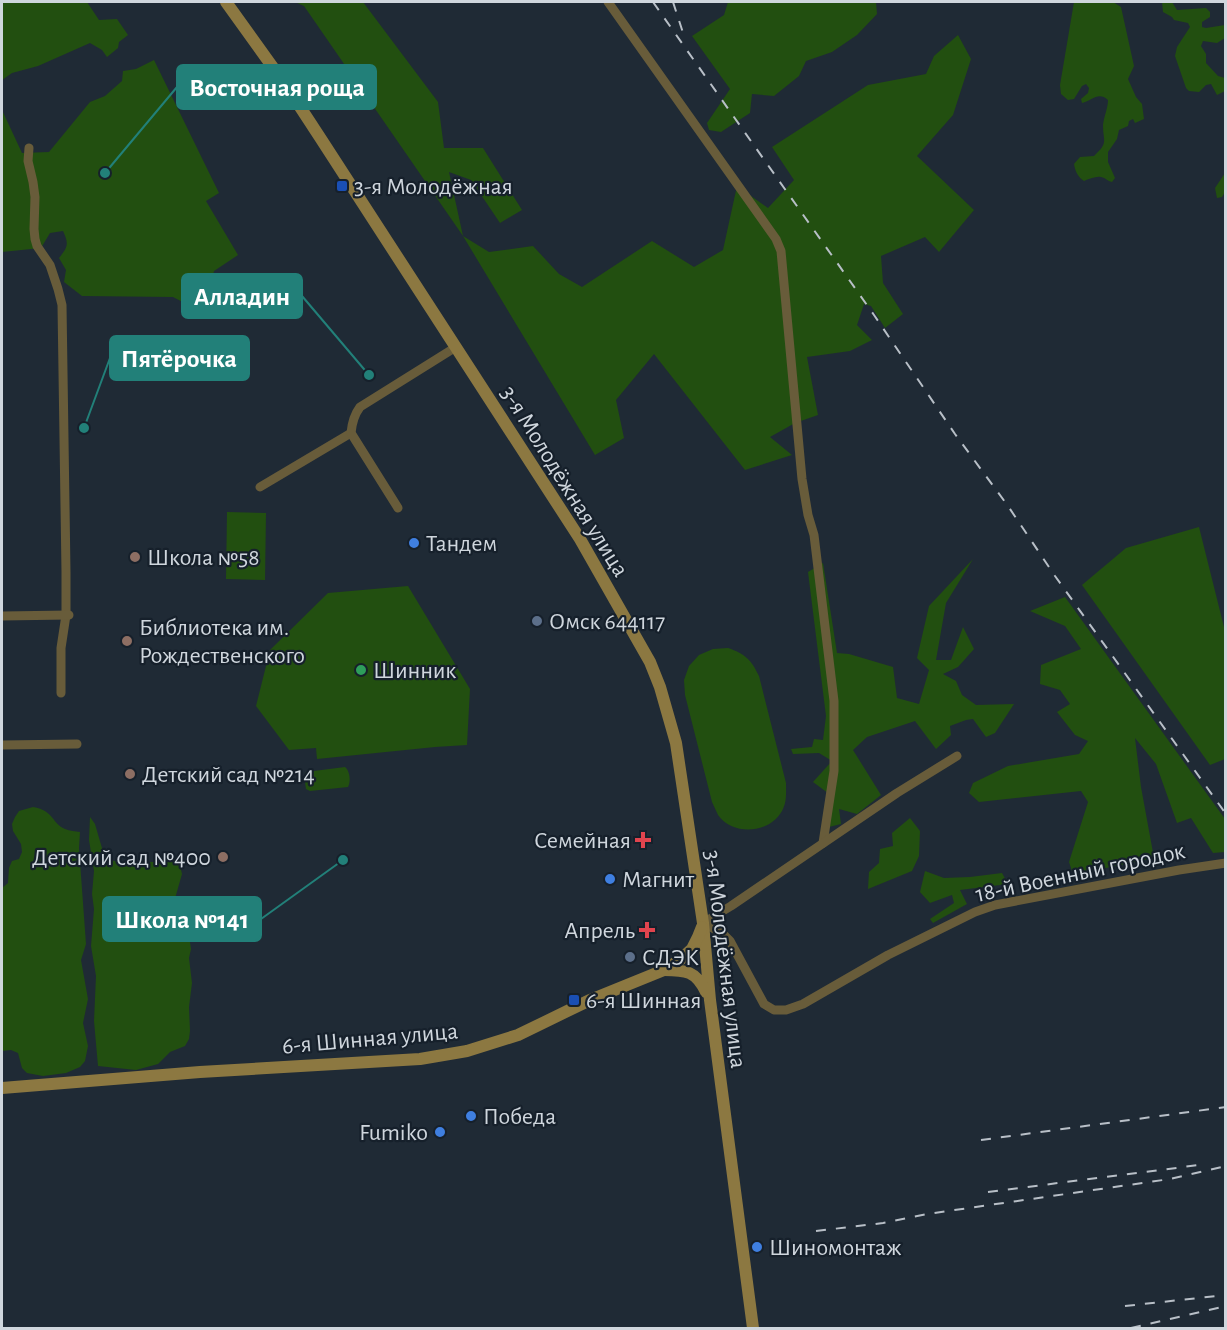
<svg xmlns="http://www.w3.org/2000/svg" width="1227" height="1330" viewBox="0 0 1227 1330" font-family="'Alegreya Sans',sans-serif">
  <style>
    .green { fill: #224f10 }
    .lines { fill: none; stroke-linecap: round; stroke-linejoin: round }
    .minor { stroke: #685c3a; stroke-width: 9 }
    .secondary { stroke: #8c7841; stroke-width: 12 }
    .rail { stroke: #b8bfc7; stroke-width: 2; stroke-dasharray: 10 10; stroke-linecap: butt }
    .transit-dot { fill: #1a4fb4; stroke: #16202b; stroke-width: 2 }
    .shop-dot { fill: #3f7fe0; stroke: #16202b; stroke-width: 2 }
    .education-dot { fill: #8d6e63; stroke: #16202b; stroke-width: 2 }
    .service-dot { fill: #5c6f8a; stroke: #16202b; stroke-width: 2 }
    .leisure-dot { fill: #2e9e5b; stroke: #16202b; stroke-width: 2 }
    .health-dot { fill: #e0444e; stroke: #16202b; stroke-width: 2 }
    .labels { text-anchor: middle; stroke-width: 4.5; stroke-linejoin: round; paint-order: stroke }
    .poi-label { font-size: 24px; fill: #cfd6dd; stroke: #16202b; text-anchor: start }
    .street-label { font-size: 24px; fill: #cfd6dd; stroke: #16202b }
    .leader { fill: none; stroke: #228079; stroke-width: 2 }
    .callout-dot { fill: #228079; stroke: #16202b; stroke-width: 2 }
    .callout { fill: #228079; stroke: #228079; stroke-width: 2 }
    .callout-label { font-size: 26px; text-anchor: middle; font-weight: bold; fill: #fff }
  </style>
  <rect width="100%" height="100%" fill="#1f2a35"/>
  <g class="green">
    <polygon points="2,2 87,2 99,20 117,19 128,35 119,42 118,48 107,57 102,50 90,43 38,66 12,73 2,80"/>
    <polygon points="295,2 363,2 438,102 444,148 483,148 522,210 500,223 471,180 449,172 463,236 489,252 533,246 559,274 582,287 652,241 694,267 723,250 737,186 768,208 794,180 772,147 868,85 926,74 934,56 958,35 971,59 953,115 917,156 974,210 939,252 925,237 881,256 883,283 903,314 885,328 871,306 864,304 857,325 872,340 850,351 807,357 818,415 795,423 770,437 792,455 745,470 654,354 616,400 624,438 595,455 463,236 304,6"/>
    <polygon points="728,2 876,2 877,14 857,35 832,52 806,61 799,76 774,96 752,94 750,113 721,132 709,130 707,123 730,89 692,36 724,15"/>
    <path d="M1074,2H1113L1121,7L1134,66L1128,79L1136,97L1142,104L1144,119L1135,123L1133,119L1129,121L1128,126L1119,130L1117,139L1108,152V162L1115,178L1112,182C1107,181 1106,178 1101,177C1096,176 1089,179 1084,181C1078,177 1075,171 1074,164L1080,157L1094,156C1109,142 1103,142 1103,125C1104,116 1108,108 1108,100C1098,91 1092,101 1082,103L1081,99L1088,93L1089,88L1086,84L1082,86L1074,99L1068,100L1061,94L1060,85Z"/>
    <polygon points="1162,2 1172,2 1177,10 1206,8 1210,12 1210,17 1202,22 1202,27 1206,28 1225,25 1225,38 1217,43 1203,41 1201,46 1206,54 1206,63 1218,76 1225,78 1225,91 1217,95 1211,84 1206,85 1199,92 1189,91 1186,88 1175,56 1177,47 1190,27 1188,23 1174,20 1172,17 1163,12"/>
    <path d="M154,60L219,193L206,201L238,255L214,271L208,298L212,315L206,319L200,311L173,297L82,296L64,282L66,270L59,258C68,247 69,244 63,231L50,233L41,248L2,252V110L22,153L49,152L90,102L105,96L122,81L123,71L136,69Z"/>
    <polygon points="1225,173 1225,192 1222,197 1217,198 1215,188"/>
    <polygon points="227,512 266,513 265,580 226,579"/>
    <polygon points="1199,527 1225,631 1225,759 1210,765 1082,585 1126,548"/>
    <polygon points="973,559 946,603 936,660 951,660 963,627 974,649 958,667 943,674 956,681 962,695 976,705 1014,704 995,733 986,737 973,719 966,720 950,726 951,735 936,749 915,721 867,737 853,750 881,795 857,814 839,809 841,824 821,829 832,796 813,782 832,761 819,753 793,754 791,749 812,747 814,739 823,740 826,716 808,572 823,563 837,653 849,654 893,667 897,698 919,704 929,670 917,658 929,606"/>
    <polygon points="408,586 470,689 467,745 435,747 317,759 316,748 289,750 256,706 270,650 328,593"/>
    <polygon points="1065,597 1225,819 1225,852 1213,853 1191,818 1177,823 1156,764 1135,738 1141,787 1154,858 1087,872 1072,871 1069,862 1088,802 1081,791 979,802 969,793 973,783 1008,766 1079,754 1088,741 1075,735 1057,712 1070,704 1060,690 1040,684 1041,665 1081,649 1065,626 1030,611"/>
    <path d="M728,648C745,654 751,659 759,676L786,783C786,793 787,802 782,811C769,834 733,836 718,815C716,811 714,806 712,802L685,695L684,680L689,666L699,655L713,649Z"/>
    <path d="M345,767C350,771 351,782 348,787L310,791L306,789L304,776L306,772Z"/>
    <path d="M33,807C55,811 51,823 65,829C70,831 75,831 80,832L79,848L86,944L81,960L88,999L83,1023L88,1046L85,1061L80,1067L66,1073L43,1076L27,1073L22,1068L18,1053L11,1050L2,1051V888L8,883L9,868L12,861L19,859L22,852L21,844L13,831L12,824L15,817L19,811Z"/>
    <polygon points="90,817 95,824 104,855 110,860 125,863 179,861 182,874 174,902 174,911 187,922 191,949 189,958 192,983 189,1007 190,1031 189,1039 185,1046 170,1052 158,1064 136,1070 98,1066 94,1021 96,976 91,946 94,909 92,894 94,871 89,840"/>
    <polygon points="910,818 920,831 919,856 912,871 868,889 869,872 879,863 880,849 893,846 892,833"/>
    <polygon points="925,871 944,878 970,877 1002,873 1008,884 960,890 967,904 933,923 930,919 954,903 952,895 930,903 920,892"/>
  </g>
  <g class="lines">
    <g class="minor">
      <polyline points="608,2 776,239 781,251 802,479 808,515 814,535 834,701 834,771 823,843"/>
      <polyline points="29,148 28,161 33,182 35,197 34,229 35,239 37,246 50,265 58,289 62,305 66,572 66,615 61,648 61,693"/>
      <polyline points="260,487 351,433"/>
      <path d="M398,508L351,433C352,422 354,415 360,407L456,347"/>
      <polyline points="2,616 69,615"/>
      <polyline points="2,745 77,744"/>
      <polyline points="703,923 722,933 730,941 764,1004 774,1010 786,1010 803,1004 888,955 975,912 995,905 1179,870 1226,863"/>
      <polyline points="703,923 731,906 897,793 957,756"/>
    </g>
    <g class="secondary">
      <polyline points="226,2 287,87 321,139 580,539 650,662 660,687 676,743 703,923 710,1000 753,1328"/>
      <path d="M664,970C686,970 696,971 706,992"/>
      <polyline points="2,1088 200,1072 420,1059 467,1051 518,1035 590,1000 664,970 681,959 692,949 698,937 702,927"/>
    </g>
    <g class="rail">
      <polyline points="653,2 741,127 874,315 955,434 1008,506 1055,576 1226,814"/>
      <polyline points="673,2 685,39"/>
      <polyline points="981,1140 1226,1107"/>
      <polyline points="988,1192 1199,1165"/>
      <polyline points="816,1231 883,1223 927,1214 1170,1179 1226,1166"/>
      <polyline points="1125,1306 1226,1295"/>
      <polyline points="1131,1328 1226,1306"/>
    </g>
  </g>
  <g class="transit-dot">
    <rect x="336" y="180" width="12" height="12" rx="3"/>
    <rect x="568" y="994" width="12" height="12" rx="3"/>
  </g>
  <g class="shop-dot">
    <circle cx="414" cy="543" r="6"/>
    <circle cx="610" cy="879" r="6"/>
    <circle cx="471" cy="1116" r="6"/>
    <circle cx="440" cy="1132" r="6"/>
    <circle cx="757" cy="1247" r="6"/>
  </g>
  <g class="education-dot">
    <circle cx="135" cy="557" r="6"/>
    <circle cx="127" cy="641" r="6"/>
    <circle cx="130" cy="774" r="6"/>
    <circle cx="223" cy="857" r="6"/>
  </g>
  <g class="service-dot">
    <circle cx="537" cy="621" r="6"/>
    <circle cx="630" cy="957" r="6"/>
  </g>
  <circle class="leisure-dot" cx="361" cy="670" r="6"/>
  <g class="health-dot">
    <path d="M640 831h6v6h6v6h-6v6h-6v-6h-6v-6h6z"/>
    <path d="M644 921h6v6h6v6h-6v6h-6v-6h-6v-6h6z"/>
  </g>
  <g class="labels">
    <g class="poi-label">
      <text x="354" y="194">3-я Молодёжная</text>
      <text x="426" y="551">Тандем</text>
      <text x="147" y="565">Школа №58</text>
      <text x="549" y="629">Омск 644117</text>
      <text x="139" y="635">Библиотека им.<tspan x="139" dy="28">Рождественского</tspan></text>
      <text x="373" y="678">Шинник</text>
      <text x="142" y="782">Детский сад №214</text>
      <text x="631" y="848" text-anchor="end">Семейная</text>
      <text x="211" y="865" text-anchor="end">Детский сад №400</text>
      <text x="622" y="887">Магнит</text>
      <text x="635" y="938" text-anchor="end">Апрель</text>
      <text x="642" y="965">СДЭК</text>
      <text x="586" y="1008">6-я Шинная</text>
      <text x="483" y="1124">Победа</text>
      <text x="428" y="1140" text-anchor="end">Fumiko</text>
      <text x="769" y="1255">Шиномонтаж</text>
    </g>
    <g class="street-label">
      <text transform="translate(565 481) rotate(58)" y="8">3-я Молодёжная улица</text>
      <text transform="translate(1080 872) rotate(-12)" y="8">18-й Военный городок</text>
      <text transform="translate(726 959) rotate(83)" y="8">3-я Молодёжная улица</text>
      <text transform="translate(370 1038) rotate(-5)" y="8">6-я Шинная улица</text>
    </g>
  </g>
  <path class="leader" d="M105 173L177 87M369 375L302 296M84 428L110 358M343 860L261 919"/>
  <g class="callout-dot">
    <circle cx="105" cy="173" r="6"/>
    <circle cx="369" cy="375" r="6"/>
    <circle cx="84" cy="428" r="6"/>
    <circle cx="343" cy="860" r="6"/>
  </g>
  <g class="callout">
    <rect x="177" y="65" width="199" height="44" rx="6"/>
    <rect x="182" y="274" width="120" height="44" rx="6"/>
    <rect x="110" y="336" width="139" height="44" rx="6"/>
    <rect x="103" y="897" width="158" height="44" rx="6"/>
  </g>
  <g class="callout-label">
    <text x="277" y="96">Восточная роща</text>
    <text x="242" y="305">Алладин</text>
    <text x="179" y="367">Пятёрочка</text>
    <text x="182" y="928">Школа №141</text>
  </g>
  <rect width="1227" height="1330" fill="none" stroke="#cfd6dd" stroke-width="6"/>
</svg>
